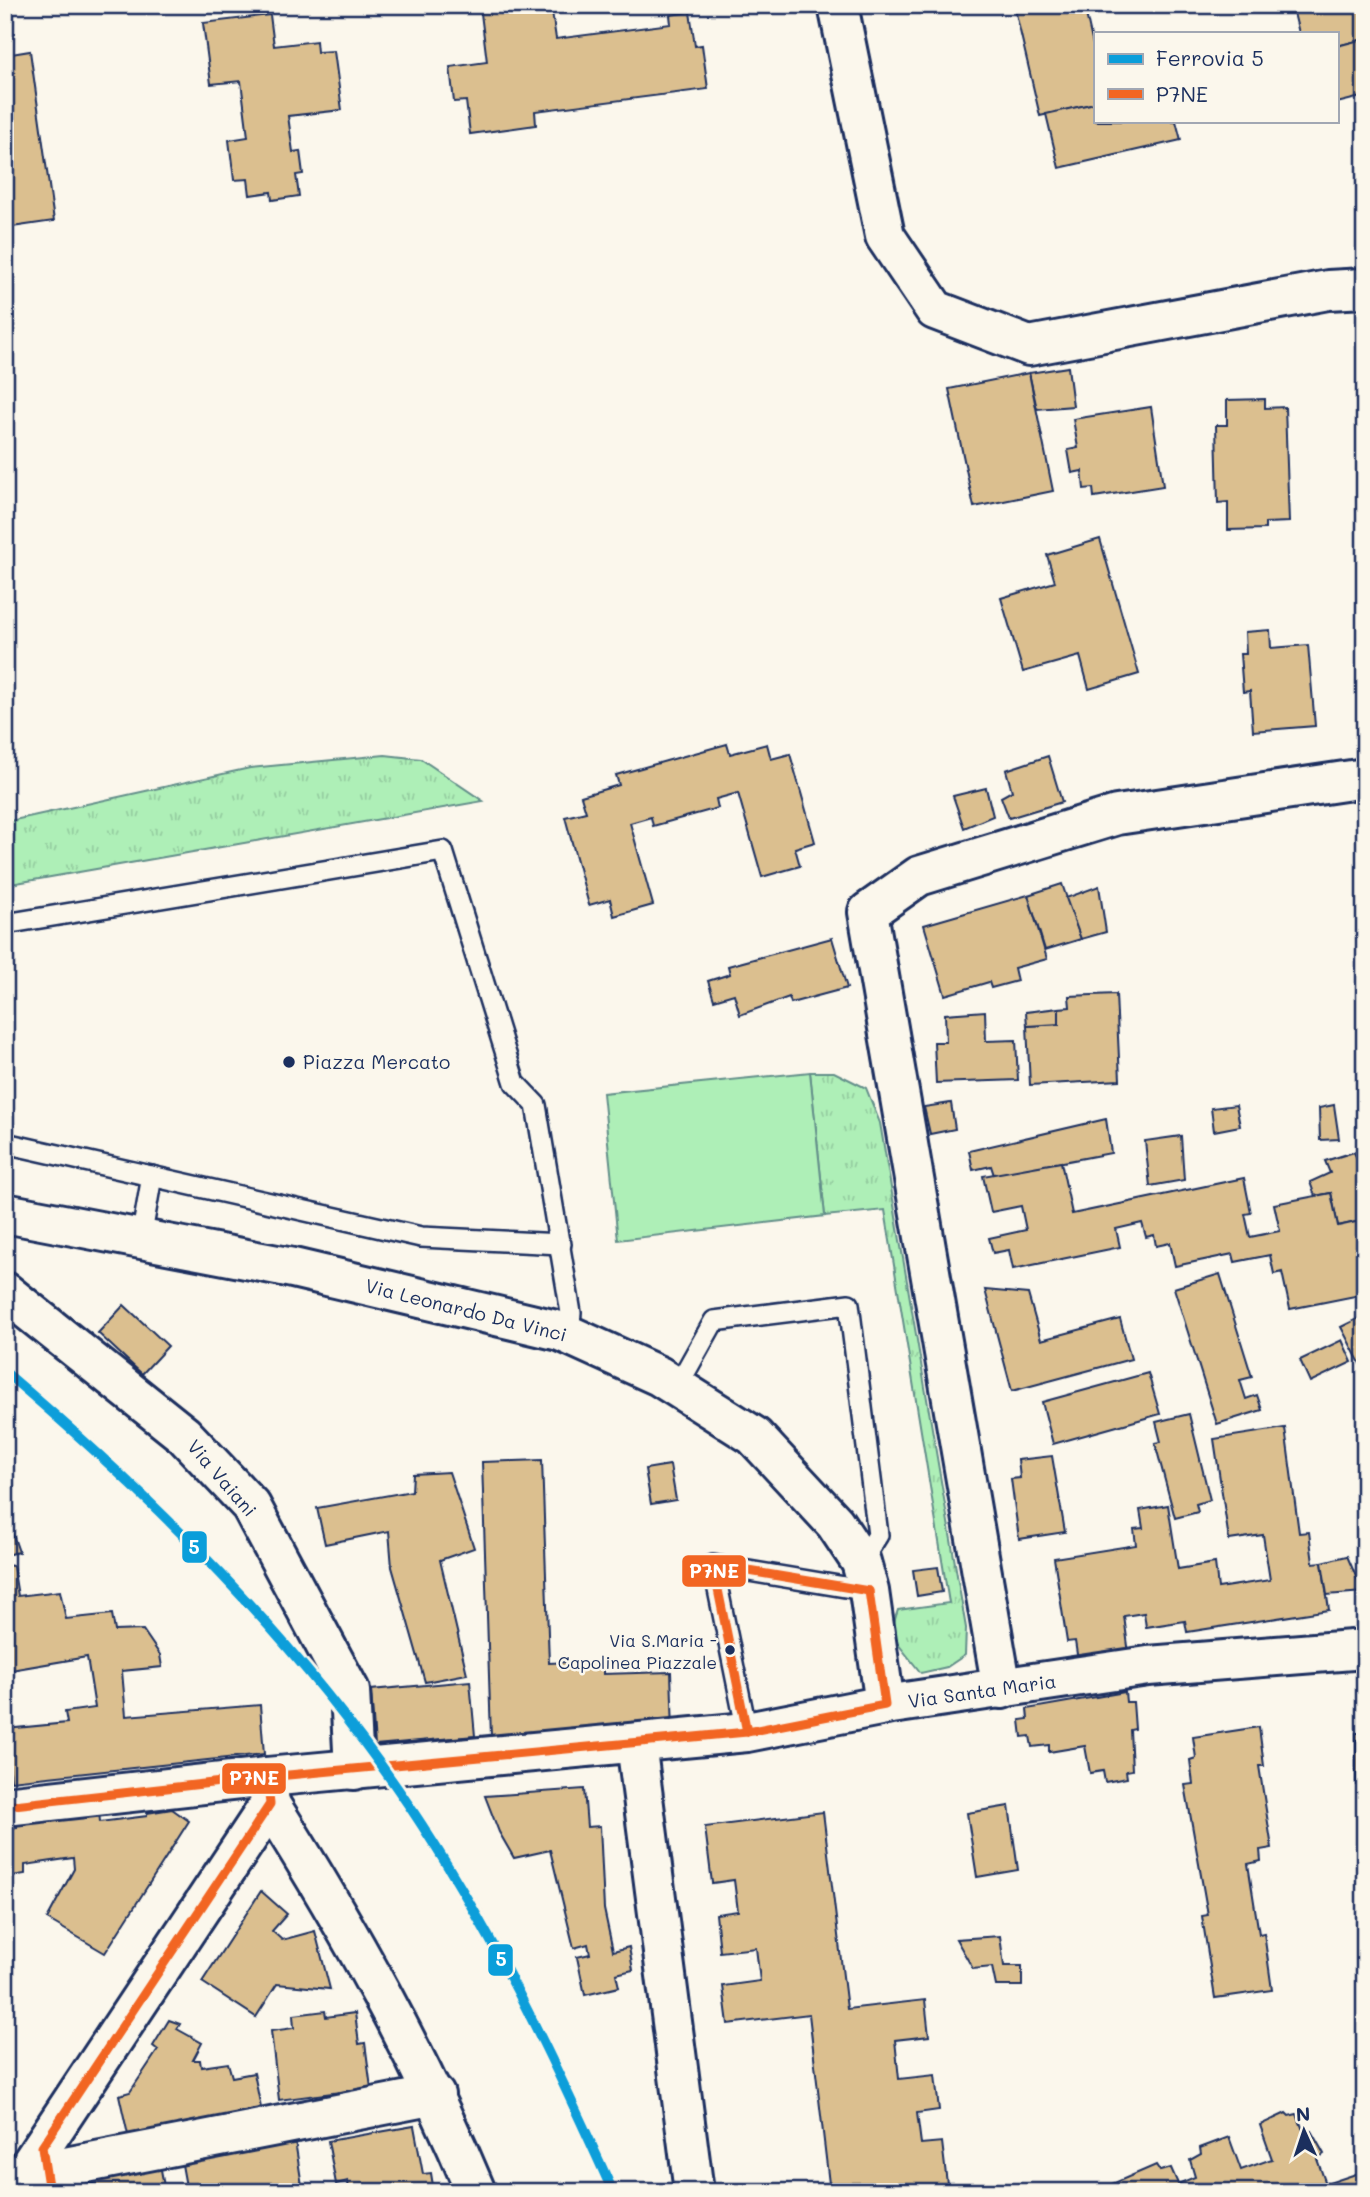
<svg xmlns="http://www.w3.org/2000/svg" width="1370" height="2197" viewBox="0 0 1370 2197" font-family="Mali,sans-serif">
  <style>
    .grass { fill: url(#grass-tufts); stroke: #648f8a; stroke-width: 2 }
    .pitch { fill: #aeefb7; stroke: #648f8a; stroke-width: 2 }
    .building { fill: #dbbf8f; stroke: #1b2f5e; stroke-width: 2 }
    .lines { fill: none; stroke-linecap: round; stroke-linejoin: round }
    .lane-casing { stroke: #1b2f5e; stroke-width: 24 }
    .street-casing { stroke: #1b2f5e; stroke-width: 44 }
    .lane { stroke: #fbf7ec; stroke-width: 19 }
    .street { stroke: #fbf7ec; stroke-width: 38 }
    .bus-1-casing { stroke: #fbf7ec; stroke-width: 14 }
    .bus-1 { stroke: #f26522; stroke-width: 9 }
    .rail-1-casing { stroke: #fbf7ec; stroke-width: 16 }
    .rail-1 { stroke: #0a9eda; stroke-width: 10 }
    .poi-dot { fill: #1b2f5e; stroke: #fbf7ec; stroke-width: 2.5 }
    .labels { text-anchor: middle; stroke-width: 5; stroke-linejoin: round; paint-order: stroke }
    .bus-label { font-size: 17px; fill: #1b2f5e; stroke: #fbf7ec; text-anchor: end }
    .poi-label { font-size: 19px; fill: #1b2f5e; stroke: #fbf7ec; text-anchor: start }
    .street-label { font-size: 19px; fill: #1b2f5e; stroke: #fbf7ec }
    .line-badge { stroke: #fbf7ec; stroke-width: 2.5 }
    .badge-label { font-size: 19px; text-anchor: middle; font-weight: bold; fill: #fff }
  </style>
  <defs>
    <pattern id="grass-tufts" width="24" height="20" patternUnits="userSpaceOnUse" patternTransform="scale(1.75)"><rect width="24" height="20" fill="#aeefb7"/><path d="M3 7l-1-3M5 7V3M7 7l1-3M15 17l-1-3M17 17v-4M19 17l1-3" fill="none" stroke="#95cda0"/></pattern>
  </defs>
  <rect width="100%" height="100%" fill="#fbf7ec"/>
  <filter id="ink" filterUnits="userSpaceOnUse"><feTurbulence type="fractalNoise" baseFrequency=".0143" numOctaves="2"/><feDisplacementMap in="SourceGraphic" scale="14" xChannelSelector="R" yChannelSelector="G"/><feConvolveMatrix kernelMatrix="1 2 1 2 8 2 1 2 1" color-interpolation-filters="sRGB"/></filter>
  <g filter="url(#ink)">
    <g class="grass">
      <polygon points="385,755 421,759 483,801 5,885 5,822 250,768"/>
      <polygon points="810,1072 834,1072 866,1088 880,1123 966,1628 965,1655 947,1667 921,1673 890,1634 898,1610 949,1603 885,1210 825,1216"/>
    </g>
    <polygon class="pitch" points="810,1072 825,1216 618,1240 603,1093"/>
    <g class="building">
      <polygon points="480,5 551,5 556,39 671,24 670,15 690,12 695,46 702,45 708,89 535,111 536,125 470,134 466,101 454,102 450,67 487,62"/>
      <polygon points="1014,5 1084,5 1095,54 1095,103 1040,116"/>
      <polygon points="1292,5 1362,5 1365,39 1337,46 1337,33 1299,33"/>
      <polygon points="270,15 274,46 316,41 317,52 334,51 342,110 288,116 293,152 300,151 303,174 296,175 299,196 272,200 271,192 250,195 248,179 234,180 229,140 248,137 241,81 211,84 203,23"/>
      <polygon points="1364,39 1365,96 1337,103 1337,46"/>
      <polygon points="30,51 54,221 5,228 5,55"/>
      <polygon points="1095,103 1095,121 1176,121 1181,140 1059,168 1046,114"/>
      <polygon points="1068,367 1073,406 1037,409 1029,373"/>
      <polygon points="1029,373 1053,491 974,507 949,389"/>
      <polygon points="1265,399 1265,408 1285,407 1289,522 1265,523 1265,529 1228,530 1228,502 1218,503 1216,425 1227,425 1227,400"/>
      <polygon points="1151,407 1163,486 1094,497 1093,488 1084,489 1082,471 1072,473 1068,450 1078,448 1073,419"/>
      <polygon points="1100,539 1139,674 1089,689 1080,656 1023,672 1001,598 1055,582 1047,555"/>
      <polygon points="1270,630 1271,648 1308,645 1315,726 1253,731 1250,691 1243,692 1240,654 1246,654 1245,632"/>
      <polygon points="1360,677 1365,677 1365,712 1360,711"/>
      <polygon points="727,744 730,754 767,744 771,759 790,754 815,842 795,848 800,866 762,877 738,793 716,799 718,808 653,826 651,817 630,823 653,905 614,916 610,899 589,905 565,817 586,812 581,796 619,785 616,775"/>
      <polygon points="1048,756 1062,802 1009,818 1001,797 1012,791 1006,770"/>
      <polygon points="986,788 993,816 964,828 953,796"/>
      <polygon points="1062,884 1081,939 1045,950 1028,895"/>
      <polygon points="1099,886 1106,932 1081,939 1066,898"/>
      <polygon points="1028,895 1047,959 1014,968 1017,981 991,988 989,982 945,995 924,925"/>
      <polygon points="832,938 847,988 791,1003 789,997 740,1015 734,994 714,1000 708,981 730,974 728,966"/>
      <polygon points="1116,994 1120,1080 1030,1085 1027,1026 1059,1024 1059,1008 1070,1007 1069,996"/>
      <polygon points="1059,1008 1059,1024 1027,1026 1026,1012"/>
      <polygon points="985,1011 986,1041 1016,1040 1018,1080 936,1083 934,1042 946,1042 945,1014"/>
      <polygon points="951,1103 955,1129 930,1134 924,1107"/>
      <polygon points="1236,1105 1240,1126 1214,1131 1211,1108"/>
      <polygon points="1334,1105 1339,1139 1320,1140 1319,1108"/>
      <polygon points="1106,1119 1111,1153 994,1175 991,1166 973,1170 969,1151"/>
      <polygon points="1181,1136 1184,1180 1150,1186 1145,1141"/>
      <polygon points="1354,1152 1365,1176 1365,1220 1338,1226 1331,1193 1315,1196 1310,1182 1330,1173 1325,1161"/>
      <polygon points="1061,1162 1072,1214 1244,1178 1251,1213 1245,1214 1250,1237 1280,1231 1274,1204 1331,1193 1338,1226 1365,1220 1365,1294 1290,1309 1282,1272 1274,1274 1270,1255 1235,1262 1233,1254 1175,1266 1170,1243 1156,1246 1154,1235 1146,1237 1142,1223 1116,1229 1120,1247 1013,1269 1009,1250 993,1253 989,1238 1026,1230 1021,1206 991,1212 983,1176"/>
      <polygon points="1220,1274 1252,1377 1240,1380 1246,1399 1257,1395 1262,1410 1217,1424 1174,1288"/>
      <polygon points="985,1290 1028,1294 1041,1340 1120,1319 1131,1359 1012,1391"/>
      <polygon points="124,1305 168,1346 142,1374 98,1333"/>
      <polygon points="1365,1315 1365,1373 1341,1327"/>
      <polygon points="1342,1340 1352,1362 1310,1382 1300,1360"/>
      <polygon points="1148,1373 1160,1414 1053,1444 1042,1402"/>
      <polygon points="1189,1414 1210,1500 1196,1504 1198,1512 1175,1518 1155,1443 1161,1442 1156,1422"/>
      <polygon points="1285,1428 1299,1533 1309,1532 1313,1563 1322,1562 1329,1610 1187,1632 1185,1621 1146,1627 1144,1613 1124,1616 1129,1654 1078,1661 1075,1641 1067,1642 1054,1558 1136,1545 1134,1529 1143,1528 1140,1510 1168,1505 1178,1569 1215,1563 1218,1588 1270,1580 1263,1535 1229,1540 1214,1439"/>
      <polygon points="1052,1456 1065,1532 1019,1539 1011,1479 1020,1478 1018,1460"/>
      <polygon points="542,1460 549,1663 569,1662 570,1669 603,1668 603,1674 671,1672 673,1732 491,1737 482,1462"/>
      <polygon points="670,1465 676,1500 651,1504 645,1469"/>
      <polygon points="449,1472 474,1548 440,1560 467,1674 425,1682 392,1567 389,1531 325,1544 317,1508 412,1491 413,1474"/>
      <polygon points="5,1527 7,1532 12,1532 19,1552 5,1555"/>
      <polygon points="1347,1556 1363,1592 1327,1595 1322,1562"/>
      <polygon points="5,1565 13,1566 18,1596 60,1591 66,1619 112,1614 115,1631 143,1630 160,1655 162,1667 122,1671 126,1716 260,1705 264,1754 11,1781 6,1729 67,1723 65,1712 95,1708 87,1657 5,1671"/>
      <polygon points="938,1567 942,1592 917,1596 913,1570"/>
      <polygon points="470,1681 475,1736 375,1745 371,1690"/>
      <polygon points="1125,1692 1126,1702 1133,1702 1135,1729 1130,1730 1132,1770 1126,1771 1127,1778 1105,1782 1103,1771 1090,1773 1085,1746 1049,1752 1049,1745 1032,1747 1030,1736 1022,1737 1020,1720 1028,1719 1027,1709"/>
      <polygon points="1259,1727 1264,1766 1259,1766 1272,1848 1260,1850 1261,1861 1248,1864 1259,1934 1264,1933 1272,1990 1215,1998 1202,1916 1208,1915 1185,1785 1193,1784 1190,1760 1196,1758 1193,1737"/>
      <rect x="1356" y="1733" width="9" height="52"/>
      <polygon points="584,1789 587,1827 600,1826 604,1909 613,1951 629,1947 633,1970 616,1974 619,1987 585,1995 577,1957 590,1954 588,1944 574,1948 550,1850 514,1858 499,1832 485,1796"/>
      <polygon points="1009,1806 1018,1870 977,1877 967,1813"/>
      <polygon points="172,1809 189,1821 105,1953 47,1919 74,1869 73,1858 25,1865 25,1874 5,1877 5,1829 17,1828 17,1819 99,1811 100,1822 147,1816 147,1813"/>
      <polygon points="823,1812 847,2009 925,2000 929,2036 895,2040 899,2079 935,2075 939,2110 917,2113 921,2144 942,2142 948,2192 830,2192 809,2014 728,2024 723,1986 760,1981 756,1948 720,1952 716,1914 738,1911 734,1880 712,1883 705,1827"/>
      <polygon points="261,1891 287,1914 272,1931 282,1940 315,1931 330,1989 277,1984 256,2017 202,1982"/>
      <polygon points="1000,1936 1004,1966 1022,1966 1022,1986 996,1986 992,1967 973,1969 956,1939"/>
      <polygon points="325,2011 326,2017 355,2013 359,2044 365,2043 371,2088 279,2100 271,2031 294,2028 293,2015"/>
      <polygon points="169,2020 180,2024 177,2029 202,2043 193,2060 200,2060 201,2067 228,2063 232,2077 254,2073 261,2108 255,2110 254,2120 128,2135 119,2095 130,2092 158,2050 153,2046"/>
      <polygon points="1286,2113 1289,2116 1297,2114 1304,2133 1311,2131 1324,2154 1317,2159 1326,2184 1365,2171 1365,2192 1115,2192 1112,2184 1156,2165 1160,2171 1171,2168 1178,2184 1195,2177 1190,2160 1201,2154 1200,2148 1229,2137 1241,2170 1272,2159 1260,2125"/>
      <polygon points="414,2126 423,2174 431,2173 434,2192 349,2192 348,2181 336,2184 328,2141"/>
      <polygon points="295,2141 303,2192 187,2192 181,2159"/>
      <polygon points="160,2164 165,2192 94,2192 91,2176"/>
      <polygon points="91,2176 94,2192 79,2192 76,2179"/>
    </g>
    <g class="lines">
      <g class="lane-casing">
        <g id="lane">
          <polyline points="5,924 443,851 515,1083 536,1105 571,1313 569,1335"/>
          <polyline points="5,1143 421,1237 561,1244"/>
          <polyline points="141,1239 152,1176"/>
          <polyline points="677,1387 714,1321 849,1304 878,1535 861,1562"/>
          <polyline points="747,1732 713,1565 869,1591"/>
        </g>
      </g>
      <g class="street-casing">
        <g id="street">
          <polyline points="838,5 885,236 935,310 1029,346 1328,290 1365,288"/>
          <polyline points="5,1213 293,1268 560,1331 659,1376 754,1436 835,1523 861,1562 869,1591 885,1705"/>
          <polyline points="5,1292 184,1435 251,1506 350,1691 354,1770"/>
          <polyline points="1002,1689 868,912 919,876 1117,815 1365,778"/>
          <polyline points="636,1743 694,2192"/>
          <path d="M270,1804C350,1931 418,2053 476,2192"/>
          <polyline points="5,1806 267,1777 747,1732 885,1705 1148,1666 1365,1649"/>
          <polyline points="45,2171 435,2095"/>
          <polyline points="12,2192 270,1804 267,1777"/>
        </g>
      </g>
      <use href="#lane" class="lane"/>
      <use href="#street" class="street"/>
      <g class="bus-1-casing">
        <g id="bus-1">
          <polyline points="747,1732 713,1565 869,1591"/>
          <polyline points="5,1806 267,1777 747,1732 885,1705 869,1591"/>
          <polyline points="49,2192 42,2147 270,1804 267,1777"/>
        </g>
      </g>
      <use href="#bus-1" class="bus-1"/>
      <g class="rail-1-casing">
        <path id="rail-1" d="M5,1372C156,1500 297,1640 408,1804C490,1926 553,2058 613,2192"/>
      </g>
      <use href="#rail-1" class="rail-1"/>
    </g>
  </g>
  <g class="poi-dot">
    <circle cx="289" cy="1062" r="7"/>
    <circle cx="730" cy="1650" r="6"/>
  </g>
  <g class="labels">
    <g class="bus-label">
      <text x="717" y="1647">Via S.Maria -<tspan x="717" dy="22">Capolinea Piazzale</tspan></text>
    </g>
    <g class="poi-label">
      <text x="303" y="1069">Piazza Mercato</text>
    </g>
    <g class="street-label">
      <text transform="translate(466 1310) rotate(14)" y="7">Via Leonardo Da Vinci</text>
      <text transform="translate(222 1478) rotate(49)" y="7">Via Vaiani</text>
      <text transform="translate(982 1691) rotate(-8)" y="7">Via Santa Maria</text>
    </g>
  </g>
  <g class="line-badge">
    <rect x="181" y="1530" width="27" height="34" rx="7" fill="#0a9eda"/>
    <rect x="681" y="1554" width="66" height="34" rx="7" fill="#f26522"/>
    <rect x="221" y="1762" width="66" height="33" rx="7" fill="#f26522"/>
    <rect x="487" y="1943" width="27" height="34" rx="7" fill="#0a9eda"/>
  </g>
  <g class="badge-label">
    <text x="194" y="1554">5</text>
    <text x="714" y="1578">P7NE</text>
    <text x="254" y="1785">P7NE</text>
    <text x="501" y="1966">5</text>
  </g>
  <rect width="1370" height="2197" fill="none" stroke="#fbf7ec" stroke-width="28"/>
  <rect x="14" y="14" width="1342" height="2169" fill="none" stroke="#1b2f5e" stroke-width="2.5" filter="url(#ink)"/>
  <rect x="1094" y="32" width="245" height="91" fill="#fbf7ec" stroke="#a1a7b3" stroke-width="2"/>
  <rect x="1108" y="54" width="35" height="10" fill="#0a9eda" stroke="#a1a7b3" stroke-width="2"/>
  <text x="1156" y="66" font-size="21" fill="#1b2f5e">Ferrovia 5</text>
  <rect x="1108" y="89" width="35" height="10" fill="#f26522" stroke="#a1a7b3" stroke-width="2"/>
  <text x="1156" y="102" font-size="21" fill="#1b2f5e">P7NE</text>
  <g transform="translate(1304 2131) rotate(357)" stroke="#fbf7ec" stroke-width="5" paint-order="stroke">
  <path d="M0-5L12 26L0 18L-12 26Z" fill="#1b2f5e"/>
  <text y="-10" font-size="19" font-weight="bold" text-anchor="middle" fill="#1b2f5e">N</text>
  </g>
</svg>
